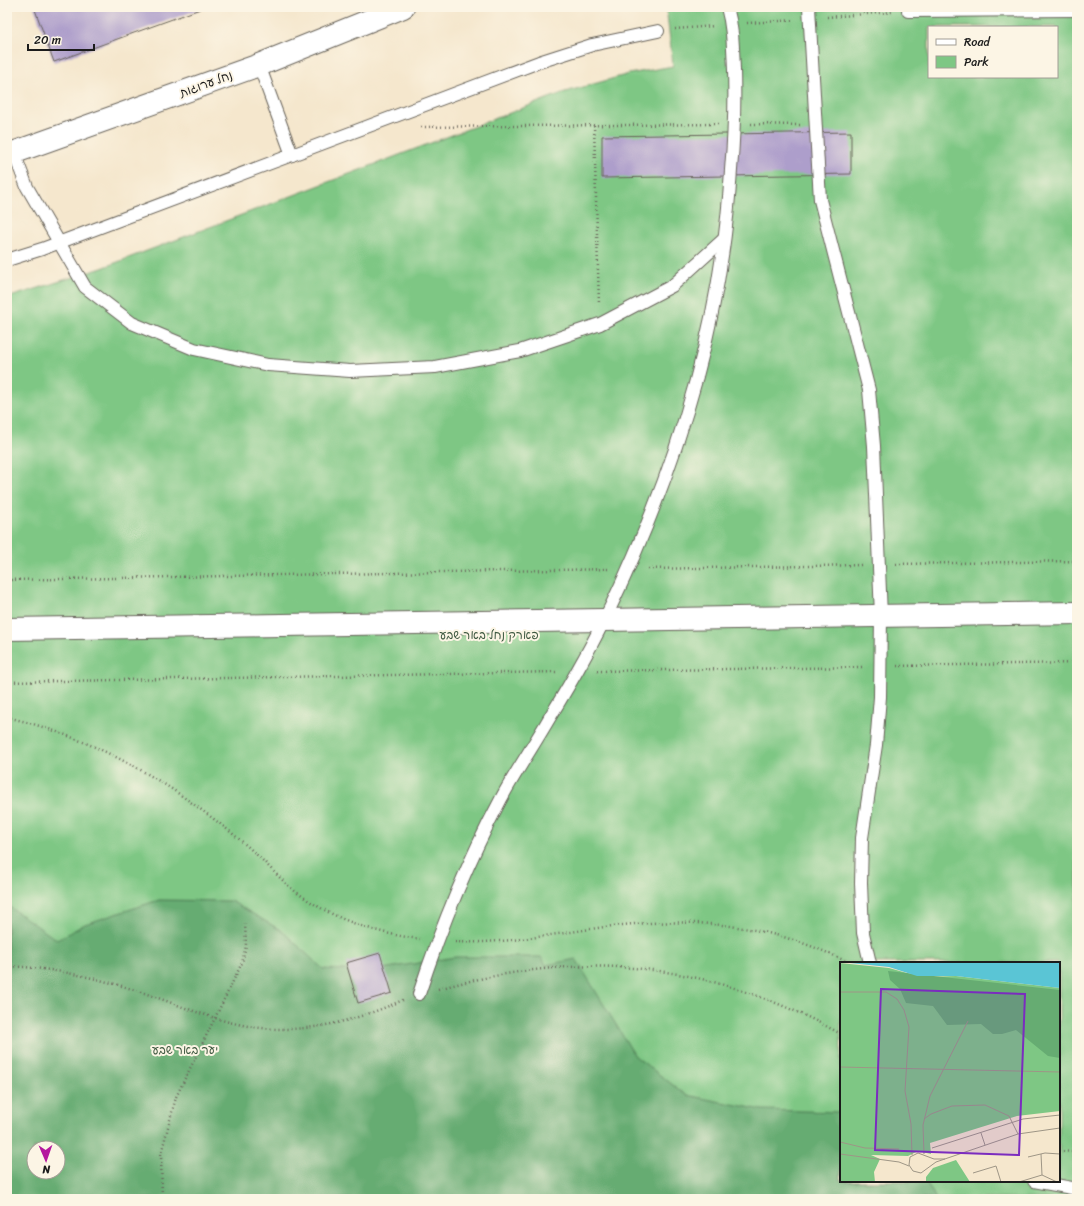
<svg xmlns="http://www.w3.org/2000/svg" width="1084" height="1206" viewBox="0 0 1084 1206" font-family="Sriracha,'Playpen Sans Hebrew',sans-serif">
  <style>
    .green { fill: #7ec784; stroke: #4d7250; fill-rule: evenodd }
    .forest { fill: #66ac72; stroke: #416447; fill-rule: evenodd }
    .building { fill: #ad9ecb }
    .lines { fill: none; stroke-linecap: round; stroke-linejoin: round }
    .lane-casing { stroke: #68635a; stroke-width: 14 }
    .street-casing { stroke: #68635a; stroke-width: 24 }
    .secondary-casing { stroke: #68635a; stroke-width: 24 }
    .path { stroke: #68635a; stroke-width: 2.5; stroke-dasharray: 1 3; stroke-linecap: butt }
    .lane { stroke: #fff; stroke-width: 12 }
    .street { stroke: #fff; stroke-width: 22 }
    .secondary { stroke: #fff; stroke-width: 22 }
    .labels { text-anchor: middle; stroke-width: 4; stroke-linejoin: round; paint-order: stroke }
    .street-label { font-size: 12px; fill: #1c1c1c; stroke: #fcf5e5 }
    .park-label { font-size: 12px; fill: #3e5840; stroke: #fcf5e5 }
    .inset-road { fill: none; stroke: #9e9686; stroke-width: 1 }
    .view { fill: #7b2cbf; fill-opacity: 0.15; stroke: #7b2cbf; stroke-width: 2 }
    .inset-edge { fill: none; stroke: #1c1c1c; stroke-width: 2 }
  </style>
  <rect width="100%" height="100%" fill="#fcf5e5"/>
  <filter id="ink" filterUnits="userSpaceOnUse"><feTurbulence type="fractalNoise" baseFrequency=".025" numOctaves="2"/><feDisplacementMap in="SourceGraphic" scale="8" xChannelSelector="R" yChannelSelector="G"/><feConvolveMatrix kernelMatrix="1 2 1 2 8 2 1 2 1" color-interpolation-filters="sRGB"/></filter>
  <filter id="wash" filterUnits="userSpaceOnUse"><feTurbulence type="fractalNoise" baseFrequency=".012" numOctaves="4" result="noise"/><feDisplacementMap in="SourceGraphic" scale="16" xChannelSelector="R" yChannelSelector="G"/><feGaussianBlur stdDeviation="0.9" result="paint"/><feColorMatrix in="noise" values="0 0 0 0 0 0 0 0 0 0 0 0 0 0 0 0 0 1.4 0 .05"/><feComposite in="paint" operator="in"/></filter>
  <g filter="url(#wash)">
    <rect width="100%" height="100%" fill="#f5e7cd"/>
    <path class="green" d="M666,7H1077V1199H7V298L102,268L565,92L629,74L673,66ZM929,27H1057V77H929ZM841,963H1059V1181H841ZM34,1148H58V1172H34Z"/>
    <path class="forest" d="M159,900L231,901L282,931L323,969L370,971L455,957H541L546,965L576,959L635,1056L686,1095L762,1110L841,1112V1181H926L936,1199H7V905L57,940L85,924ZM34,1148H58V1172H34Z"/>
    <g id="blocks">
      <g class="building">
        <polygon points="34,7 199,7 200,9 54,62"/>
        <polygon points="851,132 851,174 602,178 602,136"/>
        <polygon points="380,953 392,993 358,1003 346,963"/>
      </g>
    </g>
  </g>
  <g filter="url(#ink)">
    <use href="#blocks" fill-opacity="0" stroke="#68635a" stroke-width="1"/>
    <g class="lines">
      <g class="lane-casing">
        <g id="lane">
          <polyline points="809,7 820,200 869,390 874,446 881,616 880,697 876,745 862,838 861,883 863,933 870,963"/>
          <polyline points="908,11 1077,10"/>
          <polyline points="259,65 292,155"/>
          <polyline points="14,153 27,187 85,287 132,323 194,349 268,365 350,371 435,367 520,351 600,324 672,286 724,239"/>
          <polyline points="7,260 42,249 539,62 592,45 658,31"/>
          <path d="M419,994C441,927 468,861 501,799C516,771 534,745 550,717C572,681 593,644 611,606C677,468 722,323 731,170C734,136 735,103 734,70C733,48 733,28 727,7"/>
          <polyline points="1034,1181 1077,1189"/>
        </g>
      </g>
      <g class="street-casing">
        <polyline id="street" points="7,629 1077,613"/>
      </g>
      <g class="secondary-casing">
        <polyline id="secondary" points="7,155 259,65 403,7"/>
      </g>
      <g class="path">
        <polyline points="827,17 892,12"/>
        <polyline points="747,23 794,20"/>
        <polyline points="675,29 714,26"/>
        <polyline points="751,124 800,125"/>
        <polyline points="594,125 599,305"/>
        <polyline points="417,127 718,124"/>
        <polyline points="896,564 1077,561"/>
        <polyline points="648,569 863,565"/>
        <polyline points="7,580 609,569"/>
        <polyline points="897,666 1077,663"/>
        <polyline points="597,671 864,667"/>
        <polyline points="7,682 556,672"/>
        <path d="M7,717C74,733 141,765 196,806C217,821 238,837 257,855C272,869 285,885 302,896C337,921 379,934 420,939"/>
        <path d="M455,942C511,944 558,933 612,926C696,917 773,924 849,963"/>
        <path d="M7,966C52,968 95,977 138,991C184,1006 230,1029 280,1029C323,1030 364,1017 403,1000"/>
        <path d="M438,989C585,949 707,961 841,1034"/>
        <polyline points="1059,1151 1077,1152"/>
        <polyline points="162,1199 161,1154 176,1097 242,963 246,946 245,922"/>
      </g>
      <use href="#lane" class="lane"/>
      <use href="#street" class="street"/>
      <use href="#secondary" class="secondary"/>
    </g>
  </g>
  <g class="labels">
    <g class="street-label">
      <text transform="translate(206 84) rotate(-20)" y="4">נחל ערוגות</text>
    </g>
    <g class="park-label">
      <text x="489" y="639">פארק נחל באר שבע</text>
      <text x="185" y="1054">יער באר שבע</text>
    </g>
  </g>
  <g transform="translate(840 962)">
    <rect width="220" height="220" fill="#f5e7cd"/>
    <path d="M0,1L49,6L81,15L116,14L220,26V149L177,154L90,181L91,192L78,189L68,194L31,193L40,197L34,210L35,220H0ZM116,198L130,220H86V215L93,206Z" fill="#7ec784"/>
    <path d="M48,9L220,28V96L208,94L176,68L162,72H153L141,62L107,63L93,44L66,41L60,27L50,18Z" fill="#66ac72"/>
    <path d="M0,0H220V26L116,14H77L49,5Z" fill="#5ac5d5"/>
    <path class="inset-road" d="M0,30H46L57,37L64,48L69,65L65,129L71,162L72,193M0,105L220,110M84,157L91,152L112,144L145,143L169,154L178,172M141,171L145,183M0,180L25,186L59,187M92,186L183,157L220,153M0,192L59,200L69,204M84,192L83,163L90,134L128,59M201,192L202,213M188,195L205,191L220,192M105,197H94L78,191L70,195L69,203L73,209L81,211L96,200L178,172L220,166M133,211L156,204L161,220M179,220L202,213L217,220"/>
    <path class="view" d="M41,27L185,32L179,193L35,188Z"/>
    <rect width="220" height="220" class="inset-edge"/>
  </g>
  <rect width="1084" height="1206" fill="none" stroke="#fcf5e5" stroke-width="24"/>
  <rect x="928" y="26" width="130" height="52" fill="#fcf5e5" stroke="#a29e95"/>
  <rect x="936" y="39" width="20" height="6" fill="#ffffff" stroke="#a29e95"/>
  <text x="964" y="46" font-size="12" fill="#1c1c1c">Road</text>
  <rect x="936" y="56" width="20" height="12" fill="#7ec784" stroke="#a29e95"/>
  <text x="964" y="66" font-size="12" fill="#1c1c1c">Park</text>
  <g transform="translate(46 1160) rotate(178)"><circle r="19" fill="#fcf5e5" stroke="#a29e95"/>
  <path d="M0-3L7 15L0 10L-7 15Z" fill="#b5179e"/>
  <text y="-6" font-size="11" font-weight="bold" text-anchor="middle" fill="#1c1c1c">N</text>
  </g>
  <path d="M28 44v6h66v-6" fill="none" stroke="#1c1c1c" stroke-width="2"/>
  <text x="34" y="44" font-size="12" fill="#1c1c1c" stroke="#fcf5e5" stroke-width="3" paint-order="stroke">20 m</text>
</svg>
